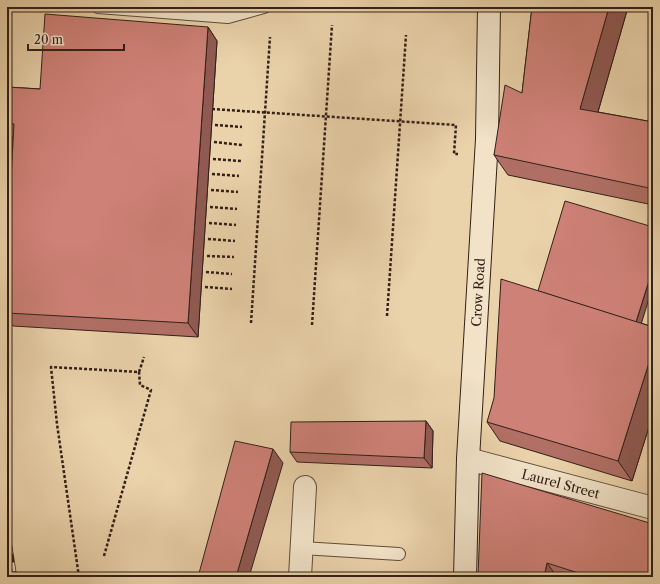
<svg xmlns="http://www.w3.org/2000/svg" width="660" height="584" viewBox="0 0 660 584" font-family="'Libre Caslon Text',serif">
  <style>
    .lines { fill: none; stroke-linecap: round; stroke-linejoin: round }
    .lane-casing { stroke: #604c3c; stroke-width: 14 }
    .street-casing { stroke: #604c3c; stroke-width: 24 }
    .secondary-casing { stroke: #322018; stroke-width: 24 }
    .path { stroke: #322018; stroke-width: 2.5; stroke-dasharray: 3 2; stroke-linecap: butt }
    .lane { stroke: #f1e2c8; stroke-width: 12 }
    .street { stroke: #f1e2c8; stroke-width: 22 }
    .secondary { stroke: #f1e2c8; stroke-width: 22 }
    .rail-casing { stroke: #322018; stroke-width: 4.5 }
    .rail { stroke: #f1e2c8; stroke-width: 3; stroke-dasharray: 9; stroke-linecap: butt }
    .wall { fill: #b16f66; stroke: #322018 }
    .shaded-wall { fill: #905a53; stroke: #322018 }
    .building { fill: #ce8177; stroke: #322018 }
    .labels { text-anchor: middle; stroke-width: 3; stroke-linejoin: round; paint-order: stroke }
    .street-label { font-size: 13px; fill: #322018; stroke: #f1e2c8 }
  </style>
  <rect width="100%" height="100%" fill="#ead2aa"/>
  <filter id="stains"><feTurbulence type="fractalNoise" baseFrequency=".005" numOctaves="4"/><feColorMatrix values="0 0 0 0 .2 0 0 0 0 .09 0 0 0 0 .02 0 0 0 .5 -.17"/></filter>
  <radialGradient id="worn" r=".72"><stop offset=".6" stop-color="#630" stop-opacity="0"/><stop offset="1" stop-color="#630" stop-opacity=".3"/></radialGradient>
  <g class="lines">
    <g class="lane-casing">
      <g id="lane">
        <polyline points="98,7 228,17 264,7"/>
        <polyline points="302,548 399,554"/>
      </g>
    </g>
    <g class="street-casing">
      <g id="street">
        <path id="s1" d="M468,459L653,508"/>
        <polyline points="300,577 305,487"/>
      </g>
    </g>
    <g class="secondary-casing">
      <g id="secondary">
        <path id="s2" d="M465,577L468,459L487,139L489,7"/>
      </g>
    </g>
    <g class="path">
      <polyline points="212,109 456,125 454,154 458,154"/>
      <polyline points="215,125 242,127"/>
      <polyline points="214,142 242,145"/>
      <polyline points="213,159 241,161"/>
      <polyline points="212,174 239,176"/>
      <polyline points="211,190 238,192"/>
      <polyline points="210,207 237,209"/>
      <polyline points="209,223 236,225"/>
      <polyline points="208,239 235,241"/>
      <polyline points="207,256 234,257"/>
      <polyline points="206,272 232,274"/>
      <polyline points="205,287 232,289"/>
      <polyline points="387,316 406,35"/>
      <polyline points="251,323 270,37"/>
      <polyline points="312,325 332,25"/>
      <polyline points="104,556 151,390 140,385 139,372"/>
      <polyline points="79,577 57,424 51,367 139,372 144,357"/>
    </g>
    <use href="#lane" class="lane"/>
    <use href="#street" class="street"/>
    <use href="#secondary" class="secondary"/>
    <g class="rail-casing">
      <polyline id="rail" points="7,527 15,577"/>
    </g>
    <use href="#rail" class="rail"/>
  </g>
  <g class="wall">
    <polygon points="532,7 628,7 598,112 653,122 653,205 508,175 494,155 522,93"/>
    <polygon points="208,27 217,41 198,337 13,326 7,317 7,251 13,137 10,137 7,132 7,87 40,89"/>
    <polygon points="641,323 653,327 653,414 632,481 500,441 487,422"/>
    <polygon points="426,421 433,431 432,468 297,462 290,452"/>
    <polygon points="653,524 653,577 479,577 478,576"/>
  </g>
  <g class="shaded-wall">
    <polygon points="609,7 628,7 593,129 580,109"/>
    <polygon points="208,27 217,41 198,337 188,323"/>
    <polygon points="653,172 653,194 649,188"/>
    <polygon points="653,268 653,285 637,338 633,332"/>
    <polygon points="653,350 653,414 632,481 618,461"/>
    <polygon points="426,421 433,431 432,468 424,458"/>
    <polygon points="273,449 283,463 249,577 236,577"/>
    <polygon points="547,563 557,577 544,577"/>
  </g>
  <g class="building">
    <polygon points="532,7 609,7 580,109 653,122 653,172 649,188 494,155 505,85 522,93"/>
    <polygon points="45,14 208,27 188,323 7,313 7,251 14,124 7,123 7,87 40,89"/>
    <polygon points="565,201 653,227 653,268 636,322 538,291"/>
    <polygon points="501,279 653,327 653,350 618,461 487,422 494,398"/>
    <polygon points="426,421 424,458 290,452 291,422"/>
    <polygon points="235,441 273,449 236,577 198,577"/>
    <polygon points="482,473 653,524 653,577 591,577 547,563 544,577 481,577 478,576"/>
  </g>
  <g class="labels">
    <g class="street-label">
      <text dy="5" stroke="none"><textPath href="#s2" startOffset="285">Crow Road</textPath></text>
      <text dy="5" stroke="none"><textPath href="#s1" startOffset="96">Laurel Street</textPath></text>
    </g>
  </g>
  <rect width="660" height="584" fill="none" stroke="#ead2aa" stroke-width="24"/>
  <rect x="8" y="8" width="644" height="568" fill="none" stroke="#322018" stroke-width="2"/>
  <rect x="12" y="12" width="636" height="560" fill="none" stroke="#322018"/>
  <path d="M28 44v6h96v-6" fill="none" stroke="#322018" stroke-width="2"/>
  <text x="34" y="44" font-size="12" fill="#322018" stroke="#f1e2c8" stroke-width="3" paint-order="stroke">20 m</text>
  <rect width="100%" height="100%" filter="url(#stains)"/>
  <rect width="100%" height="100%" fill="url(#worn)"/>
</svg>
